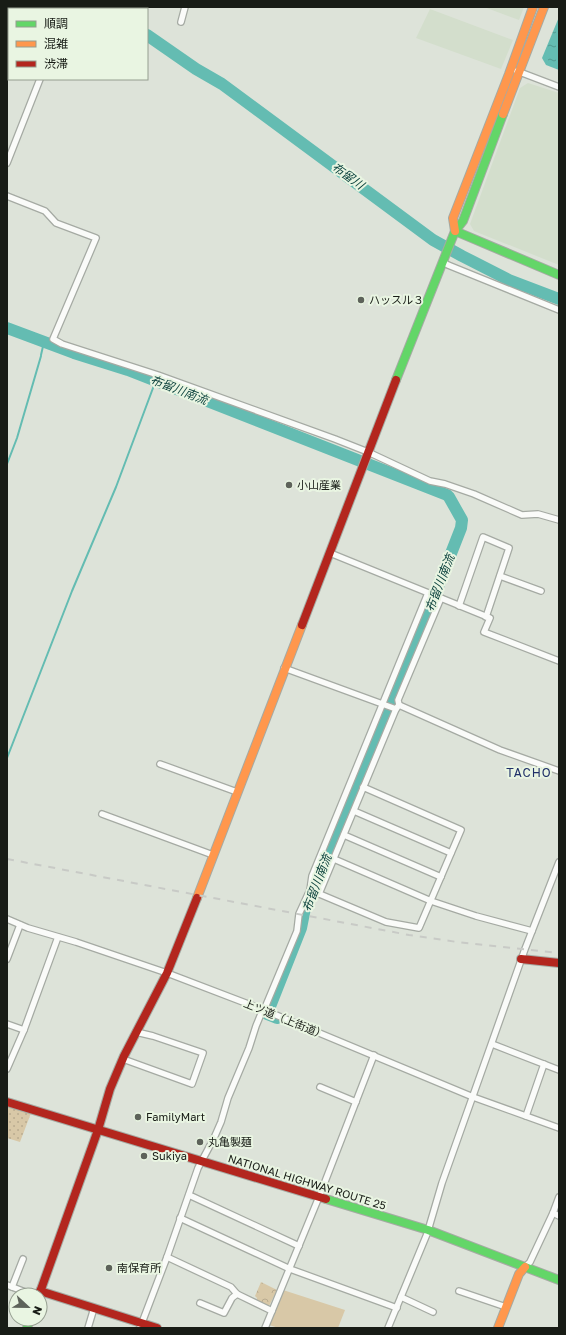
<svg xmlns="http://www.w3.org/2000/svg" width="566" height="1335" viewBox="0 0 566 1335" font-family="'Golos Text','Noto Sans JP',sans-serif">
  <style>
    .built { fill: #d3decc }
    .grass { fill: url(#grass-dots) }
    .park { fill: url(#park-crowns) }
    .garden { fill: #d8c8a7 }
    .water { fill: url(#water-ripples) }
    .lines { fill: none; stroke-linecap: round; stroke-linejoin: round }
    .stream { stroke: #64bcb2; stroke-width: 2 }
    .river { stroke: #64bcb2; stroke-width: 12 }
    .street-casing { stroke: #a5aaa3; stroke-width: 8 }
    .fast-casing { stroke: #a5aaa3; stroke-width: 10 }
    .slow-casing { stroke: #a5aaa3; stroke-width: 10 }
    .jam-casing { stroke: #a5aaa3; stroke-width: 10 }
    .street { stroke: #fafbf9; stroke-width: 5.5 }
    .fast { stroke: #63d668; stroke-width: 8 }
    .slow { stroke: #ff974d; stroke-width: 8 }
    .jam { stroke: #b3261e; stroke-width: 8 }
    .rail { stroke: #c8cac6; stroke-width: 2; stroke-dasharray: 7 7; stroke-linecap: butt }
    .poi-dot { fill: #5d625a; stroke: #e9f5e2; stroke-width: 1.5 }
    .labels { text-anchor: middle; stroke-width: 4; stroke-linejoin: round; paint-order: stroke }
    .poi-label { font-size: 11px; fill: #181c16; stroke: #e9f5e2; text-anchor: start }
    .street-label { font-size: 11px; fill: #181c16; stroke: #e9f5e2 }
    .water-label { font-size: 12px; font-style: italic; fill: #0d433e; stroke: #e9f5e2 }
    .neighbourhood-label { font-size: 12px; letter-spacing: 1px; fill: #213169; stroke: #e9f5e2 }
  </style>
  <defs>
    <pattern id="grass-dots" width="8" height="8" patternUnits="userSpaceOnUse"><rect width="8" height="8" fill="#d8c8a7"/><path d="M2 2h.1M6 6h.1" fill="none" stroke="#b9ab8f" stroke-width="1.8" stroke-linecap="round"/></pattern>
    <pattern id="park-crowns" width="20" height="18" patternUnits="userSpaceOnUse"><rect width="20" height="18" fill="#d8c8a7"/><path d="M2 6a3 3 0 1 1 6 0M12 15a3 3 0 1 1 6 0" fill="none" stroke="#b9ab8f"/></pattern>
    <pattern id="water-ripples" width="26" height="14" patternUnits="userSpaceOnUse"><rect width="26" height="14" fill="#64bcb2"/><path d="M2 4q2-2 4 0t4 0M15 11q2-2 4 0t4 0" fill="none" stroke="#519890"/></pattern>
  </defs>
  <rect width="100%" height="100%" fill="#dde3d9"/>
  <g class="built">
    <polygon points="484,7 524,7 519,20"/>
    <polygon points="430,9 513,40 501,69 416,38"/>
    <polygon points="528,83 559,93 559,265 474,231 470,224 520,88"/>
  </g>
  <polygon class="grass" points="7,1106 31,1113 20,1142 7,1138"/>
  <polygon class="park" points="261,1282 277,1290 269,1306 256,1301 257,1298 255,1296"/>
  <polygon class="garden" points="283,1290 345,1310 338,1328 279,1328 269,1325"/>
  <polygon class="water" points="559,17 559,70 546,65 542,58"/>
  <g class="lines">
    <g class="stream">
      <polyline points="41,355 44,342"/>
      <polyline points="7,464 17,438 41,356"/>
      <polyline points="7,758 72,591 116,487 156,380"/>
    </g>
    <g class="river">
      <polyline points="106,7 109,9"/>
      <polyline points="147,35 196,69 222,84 433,240 462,256 509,280 559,299"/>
      <polyline points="7,328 74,353 128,370 447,495 449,497 462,520 461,528 384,724 325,866 305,908 301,928 267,1014 277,1018"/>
    </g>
    <g class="street-casing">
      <g id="street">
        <polyline points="73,9 74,7"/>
        <polyline points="181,22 185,7"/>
        <polyline points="517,71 559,87"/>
        <polyline points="7,163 40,79"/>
        <polyline points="7,196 45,211 56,223 96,238 53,339 62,344 158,375 335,439 368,452 430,481 445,484 474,494 522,515 538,514 559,520"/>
        <polyline points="443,262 448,265 559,310"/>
        <polyline points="330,553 490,618 484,632 559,661"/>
        <polyline points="500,576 541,591"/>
        <polyline points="459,606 483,537 509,548 486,617"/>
        <polyline points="284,668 396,709 399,705 500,750 559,771"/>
        <polyline points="399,705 398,700 441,598"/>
        <polyline points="160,764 237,792"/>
        <polyline points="354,811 451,853"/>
        <polyline points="102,814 213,855"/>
        <polyline points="344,835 441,877"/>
        <polyline points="334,859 431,901 476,916 532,931"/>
        <polyline points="310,890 386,922 419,928 461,830 363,787"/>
        <polyline points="319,894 396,709"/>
        <polyline points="7,919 28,928 76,942 167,973 264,1010 473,1097 559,1128"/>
        <polyline points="7,959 20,925"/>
        <polyline points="264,1010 297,931 299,914 310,890 312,876 428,593"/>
        <polyline points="7,1024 24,1030"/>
        <polyline points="492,1044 559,1070"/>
        <polyline points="123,1059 192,1084 203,1053 153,1036 136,1032"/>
        <polyline points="7,1069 24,1030 58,937"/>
        <polyline points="320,1087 356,1102"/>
        <polyline points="526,1116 544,1064"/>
        <polyline points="189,1195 299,1246"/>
        <polyline points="553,1213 559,1216"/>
        <polyline points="180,1218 290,1269 397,1308"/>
        <polyline points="167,1257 231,1287 237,1294 272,1311"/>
        <polyline points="525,1267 530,1262 553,1213 559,1197"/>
        <polyline points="7,1285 33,1295"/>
        <polyline points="12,1287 23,1259"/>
        <polyline points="459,1291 506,1307"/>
        <polyline points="401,1297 433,1312"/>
        <polyline points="200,1303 224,1313 232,1298 237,1294"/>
        <polyline points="88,1328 94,1308"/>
        <polyline points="140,1328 167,1257 198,1168 214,1138 221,1122 228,1098 249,1048 256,1026 263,1009"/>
        <polyline points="265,1328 321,1192 374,1055"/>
        <polyline points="388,1328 427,1234 442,1183 525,949 559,862"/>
      </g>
    </g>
    <g class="fast-casing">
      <g id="fast">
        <polyline points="455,231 559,275"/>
        <polyline points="396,380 455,231 463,221 503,114"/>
        <polyline points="326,1199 428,1230 559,1280"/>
        <polyline points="27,1328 30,1319"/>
      </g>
    </g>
    <g class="slow-casing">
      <g id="slow">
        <polyline points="503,114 544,7"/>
        <polyline points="455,231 453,218 509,74 533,7"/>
        <polyline points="197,898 302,625"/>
        <polyline points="498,1328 519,1274 525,1267"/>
      </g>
    </g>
    <g class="jam-casing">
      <g id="jam">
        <polyline points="302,625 396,380"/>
        <polyline points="521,959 559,963"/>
        <polyline points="7,1102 326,1199"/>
        <polyline points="98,1130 110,1089 124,1056 167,973 197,898"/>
        <polyline points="40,1291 157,1328"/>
        <polyline points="39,1295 98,1130"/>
      </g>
    </g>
    <use href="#street" class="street"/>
    <use href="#fast" class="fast"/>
    <use href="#slow" class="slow"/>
    <use href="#jam" class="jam"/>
    <polyline class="rail" points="7,859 409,935 457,942 559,953"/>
  </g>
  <g class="poi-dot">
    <circle cx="361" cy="300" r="4"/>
    <circle cx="289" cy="485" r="4"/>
    <circle cx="138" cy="1117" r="4"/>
    <circle cx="200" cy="1142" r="4"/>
    <circle cx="144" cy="1156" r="4"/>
    <circle cx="109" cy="1268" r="4"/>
  </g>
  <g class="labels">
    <g class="poi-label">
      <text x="369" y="304">ハッスル３</text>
      <text x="297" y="489">小山産業</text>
      <text x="146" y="1121">FamilyMart</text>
      <text x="208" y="1146">丸亀製麺</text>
      <text x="152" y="1160">Sukiya</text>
      <text x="117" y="1272">南保育所</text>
    </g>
    <g class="street-label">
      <text transform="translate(285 1019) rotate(22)" y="4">上ツ道（上街道）</text>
      <text transform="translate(307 1182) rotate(17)" y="4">NATIONAL HIGHWAY ROUTE 25</text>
    </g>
    <g class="water-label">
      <text transform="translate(348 176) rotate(36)" y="4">布留川</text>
      <text transform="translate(179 390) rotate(21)" y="4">布留川南流</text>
      <text transform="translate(440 583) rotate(-69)" y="4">布留川南流</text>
      <text transform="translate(317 883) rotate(-69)" y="4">布留川南流</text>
    </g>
    <g class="neighbourhood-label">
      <text x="529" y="777">TACHO</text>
    </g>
  </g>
  <rect width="566" height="1335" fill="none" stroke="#181c16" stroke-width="16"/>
  <rect x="8" y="8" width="140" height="72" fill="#e9f5e2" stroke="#959e90"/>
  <rect x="16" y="21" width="20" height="6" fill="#63d668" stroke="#959e90"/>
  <text x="44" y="28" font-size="12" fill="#181c16">順調</text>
  <rect x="16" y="41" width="20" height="6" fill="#ff974d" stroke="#959e90"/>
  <text x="44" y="48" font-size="12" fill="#181c16">混雑</text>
  <rect x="16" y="61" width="20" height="6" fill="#b3261e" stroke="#959e90"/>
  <text x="44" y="68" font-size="12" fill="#181c16">渋滞</text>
  <g transform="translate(28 1307) rotate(112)"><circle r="19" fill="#e9f5e2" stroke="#959e90"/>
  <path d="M0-3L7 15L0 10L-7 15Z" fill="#5d625a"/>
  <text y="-6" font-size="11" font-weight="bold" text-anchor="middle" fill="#181c16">N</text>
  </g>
</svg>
